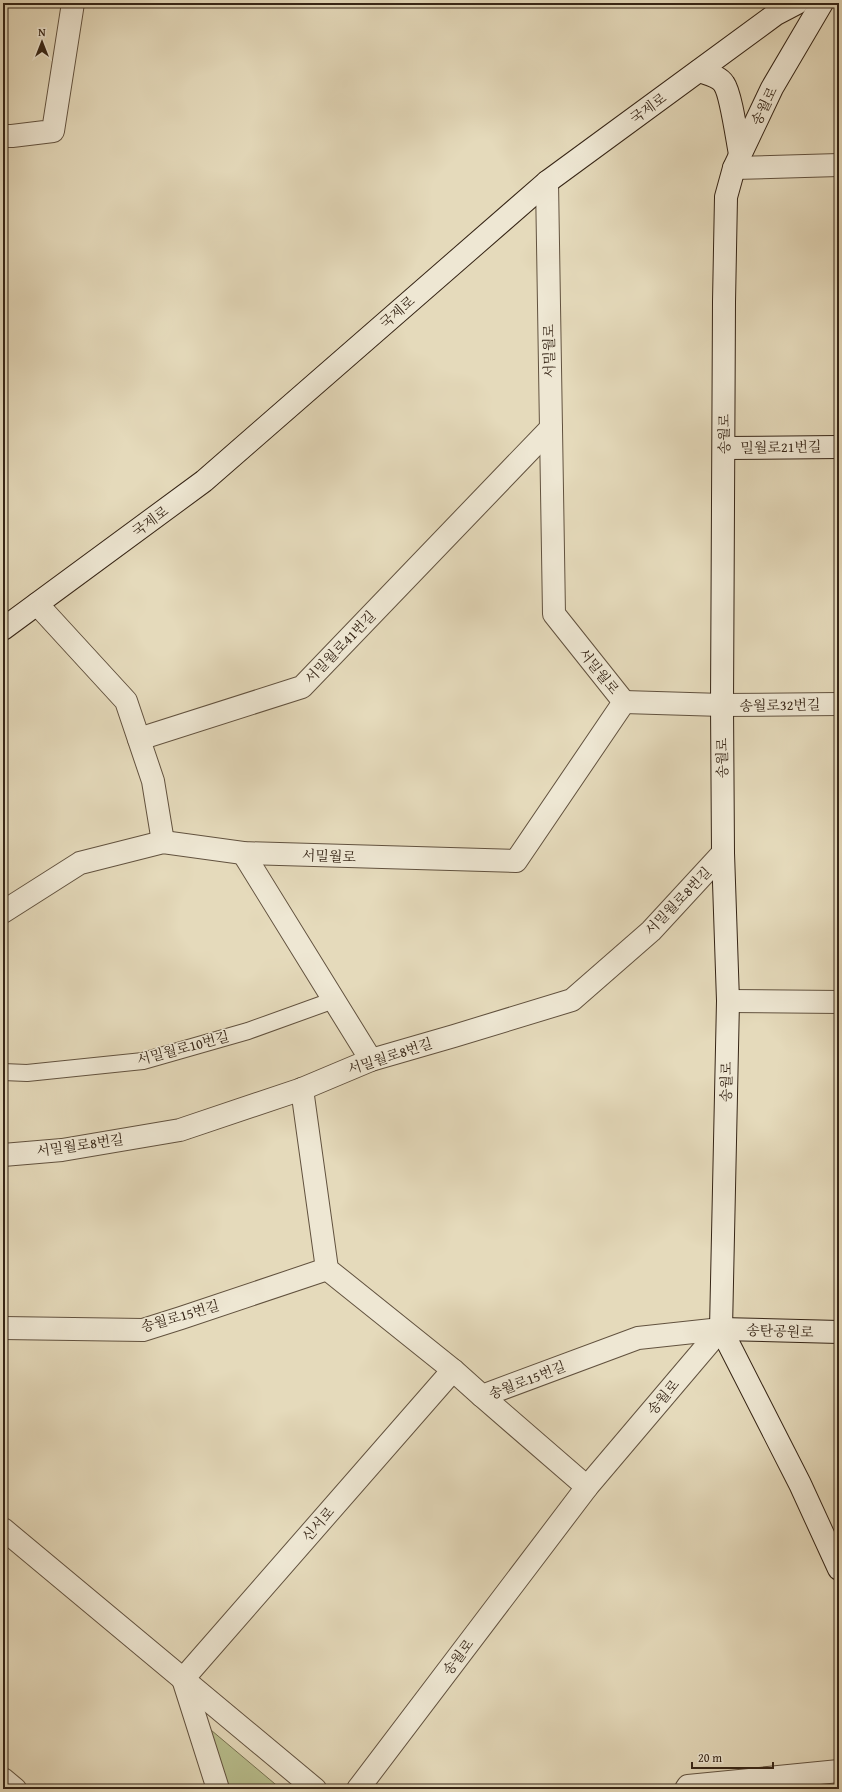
<svg xmlns="http://www.w3.org/2000/svg" width="842" height="1792" viewBox="0 0 842 1792" font-family="'Gentium Book Plus','Noto Serif KR',serif">
  <style>
    .green { fill: #b8be8d; stroke: #777252 }
    .lines { fill: none; stroke-linecap: round; stroke-linejoin: round }
    .lane-casing { stroke: #62523f; stroke-width: 18 }
    .street-casing { stroke: #62523f; stroke-width: 24 }
    .secondary-casing { stroke: #362516; stroke-width: 24 }
    .lane { stroke: #eee7d3; stroke-width: 16 }
    .street { stroke: #eee7d3; stroke-width: 22 }
    .secondary { stroke: #eee7d3; stroke-width: 22 }
    .labels { text-anchor: middle; stroke-width: 3; stroke-linejoin: round; paint-order: stroke }
    .street-label { font-size: 14px; fill: #362516; stroke: #eee7d3 }
  </style>
  <rect width="100%" height="100%" fill="#e5dabb"/>
  <filter id="stains"><feTurbulence type="fractalNoise" baseFrequency=".005" numOctaves="4"/><feColorMatrix values="0 0 0 0 .2 0 0 0 0 .09 0 0 0 0 .02 0 0 0 .5 -.17"/></filter>
  <radialGradient id="worn" r=".72"><stop offset=".6" stop-color="#630" stop-opacity="0"/><stop offset="1" stop-color="#630" stop-opacity=".3"/></radialGradient>
  <polygon class="green" points="205,1725 281,1789 226,1789"/>
  <g class="lines">
    <g class="lane-casing">
      <polyline id="lane" points="3,1072 27,1073 143,1061 248,1031 334,1000"/>
    </g>
    <g class="street-casing">
      <g id="street">
        <polyline points="3,136 12,136 53,131 73,3"/>
        <polyline points="734,168 839,165"/>
        <polyline points="547,182 554,614 624,702"/>
        <polyline points="37,604 126,701 153,781 163,842"/>
        <polyline points="624,702 722,705 839,704"/>
        <polyline points="139,739 302,687 551,428"/>
        <polyline points="243,853 371,1060"/>
        <polyline points="3,912 80,863 163,842 243,853 516,861 624,702"/>
        <polyline points="728,1001 839,1002"/>
        <polyline points="302,1089 327,1269 453,1370 482,1396 638,1338 721,1329"/>
        <polyline points="3,1155 62,1150 180,1130 302,1089 371,1060 454,1036 572,1000 651,931 723,853"/>
        <polyline points="3,1328 143,1330 181,1318 327,1269"/>
        <polyline points="482,1396 587,1487"/>
        <polyline points="3,1529 315,1789"/>
        <polyline points="183,1679 453,1370"/>
        <polyline points="183,1679 218,1789"/>
        <polyline points="3,1779 15,1789"/>
        <polyline points="358,1789 587,1487 721,1329"/>
        <polyline points="686,1789 688,1786 839,1771"/>
      </g>
    </g>
    <g class="secondary-casing">
      <g id="secondary">
        <polyline points="822,3 772,88 734,168 726,197 724,302 722,705 723,853 728,1001 721,1329 800,1484 839,1569"/>
        <path d="M699,71C707,74 719,76 724,84C731,94 737,139 740,154"/>
        <polyline points="724,448 839,447"/>
        <polyline points="3,629 204,481 547,182 776,14 797,3"/>
        <polyline points="721,1329 839,1332"/>
      </g>
    </g>
    <use href="#lane" class="lane"/>
    <use href="#street" class="street"/>
    <use href="#secondary" class="secondary"/>
  </g>
  <g class="labels">
    <g class="street-label">
      <text transform="translate(764 106) rotate(-64)" y="5">송월로</text>
      <text transform="translate(648 108) rotate(-36)" y="5">국제로</text>
      <text transform="translate(397 312) rotate(-41)" y="5">국제로</text>
      <text transform="translate(549 351) rotate(-91)" y="5">서밀월로</text>
      <text transform="translate(724 434) rotate(-90)" y="5">송월로</text>
      <text transform="translate(781 447) rotate(-1)" y="5">밀월로21번길</text>
      <text transform="translate(150 521) rotate(-36)" y="5">국제로</text>
      <text transform="translate(340 647) rotate(-46)" y="5">서밀월로41번길</text>
      <text transform="translate(599 671) rotate(51)" y="5">서밀월로</text>
      <text transform="translate(780 705) rotate(-1)" y="5">송월로32번길</text>
      <text transform="translate(722 758) rotate(-91)" y="5">송월로</text>
      <text transform="translate(329 856) rotate(2)" y="5">서밀월로</text>
      <text transform="translate(678 901) rotate(-46)" y="5">서밀월로8번길</text>
      <text transform="translate(183 1048) rotate(-15)" y="5">서밀월로10번길</text>
      <text transform="translate(390 1056) rotate(-18)" y="5">서밀월로8번길</text>
      <text transform="translate(726 1082) rotate(-89)" y="5">송월로</text>
      <text transform="translate(80 1145) rotate(-8)" y="5">서밀월로8번길</text>
      <text transform="translate(180 1316) rotate(-16)" y="5">송월로15번길</text>
      <text transform="translate(780 1331) rotate(2)" y="5">송탄공원로</text>
      <text transform="translate(527 1380) rotate(-21)" y="5">송월로15번길</text>
      <text transform="translate(663 1397) rotate(-50)" y="5">송월로</text>
      <text transform="translate(318 1524) rotate(-49)" y="5">신서로</text>
      <text transform="translate(458 1657) rotate(-53)" y="5">송월로</text>
    </g>
  </g>
  <rect width="842" height="1792" fill="none" stroke="#e5dabb" stroke-width="16"/>
  <rect x="4" y="4" width="834" height="1784" fill="none" stroke="#362516" stroke-width="2"/>
  <rect x="8" y="8" width="826" height="1776" fill="none" stroke="#362516"/>
  <g transform="translate(42 42)" stroke="#eee7d3" stroke-width="3" paint-order="stroke">
  <path d="M0-3L7 15L0 10L-7 15Z" fill="#362516"/>
  <text y="-6" font-size="11" font-weight="bold" text-anchor="middle" fill="#362516">N</text>
  </g>
  <path d="M692 1762v6h81v-6" fill="none" stroke="#362516" stroke-width="2"/>
  <text x="698" y="1762" font-size="12" fill="#362516" stroke="#eee7d3" stroke-width="3" paint-order="stroke">20 m</text>
  <rect width="100%" height="100%" filter="url(#stains)"/>
  <rect width="100%" height="100%" fill="url(#worn)"/>
</svg>
